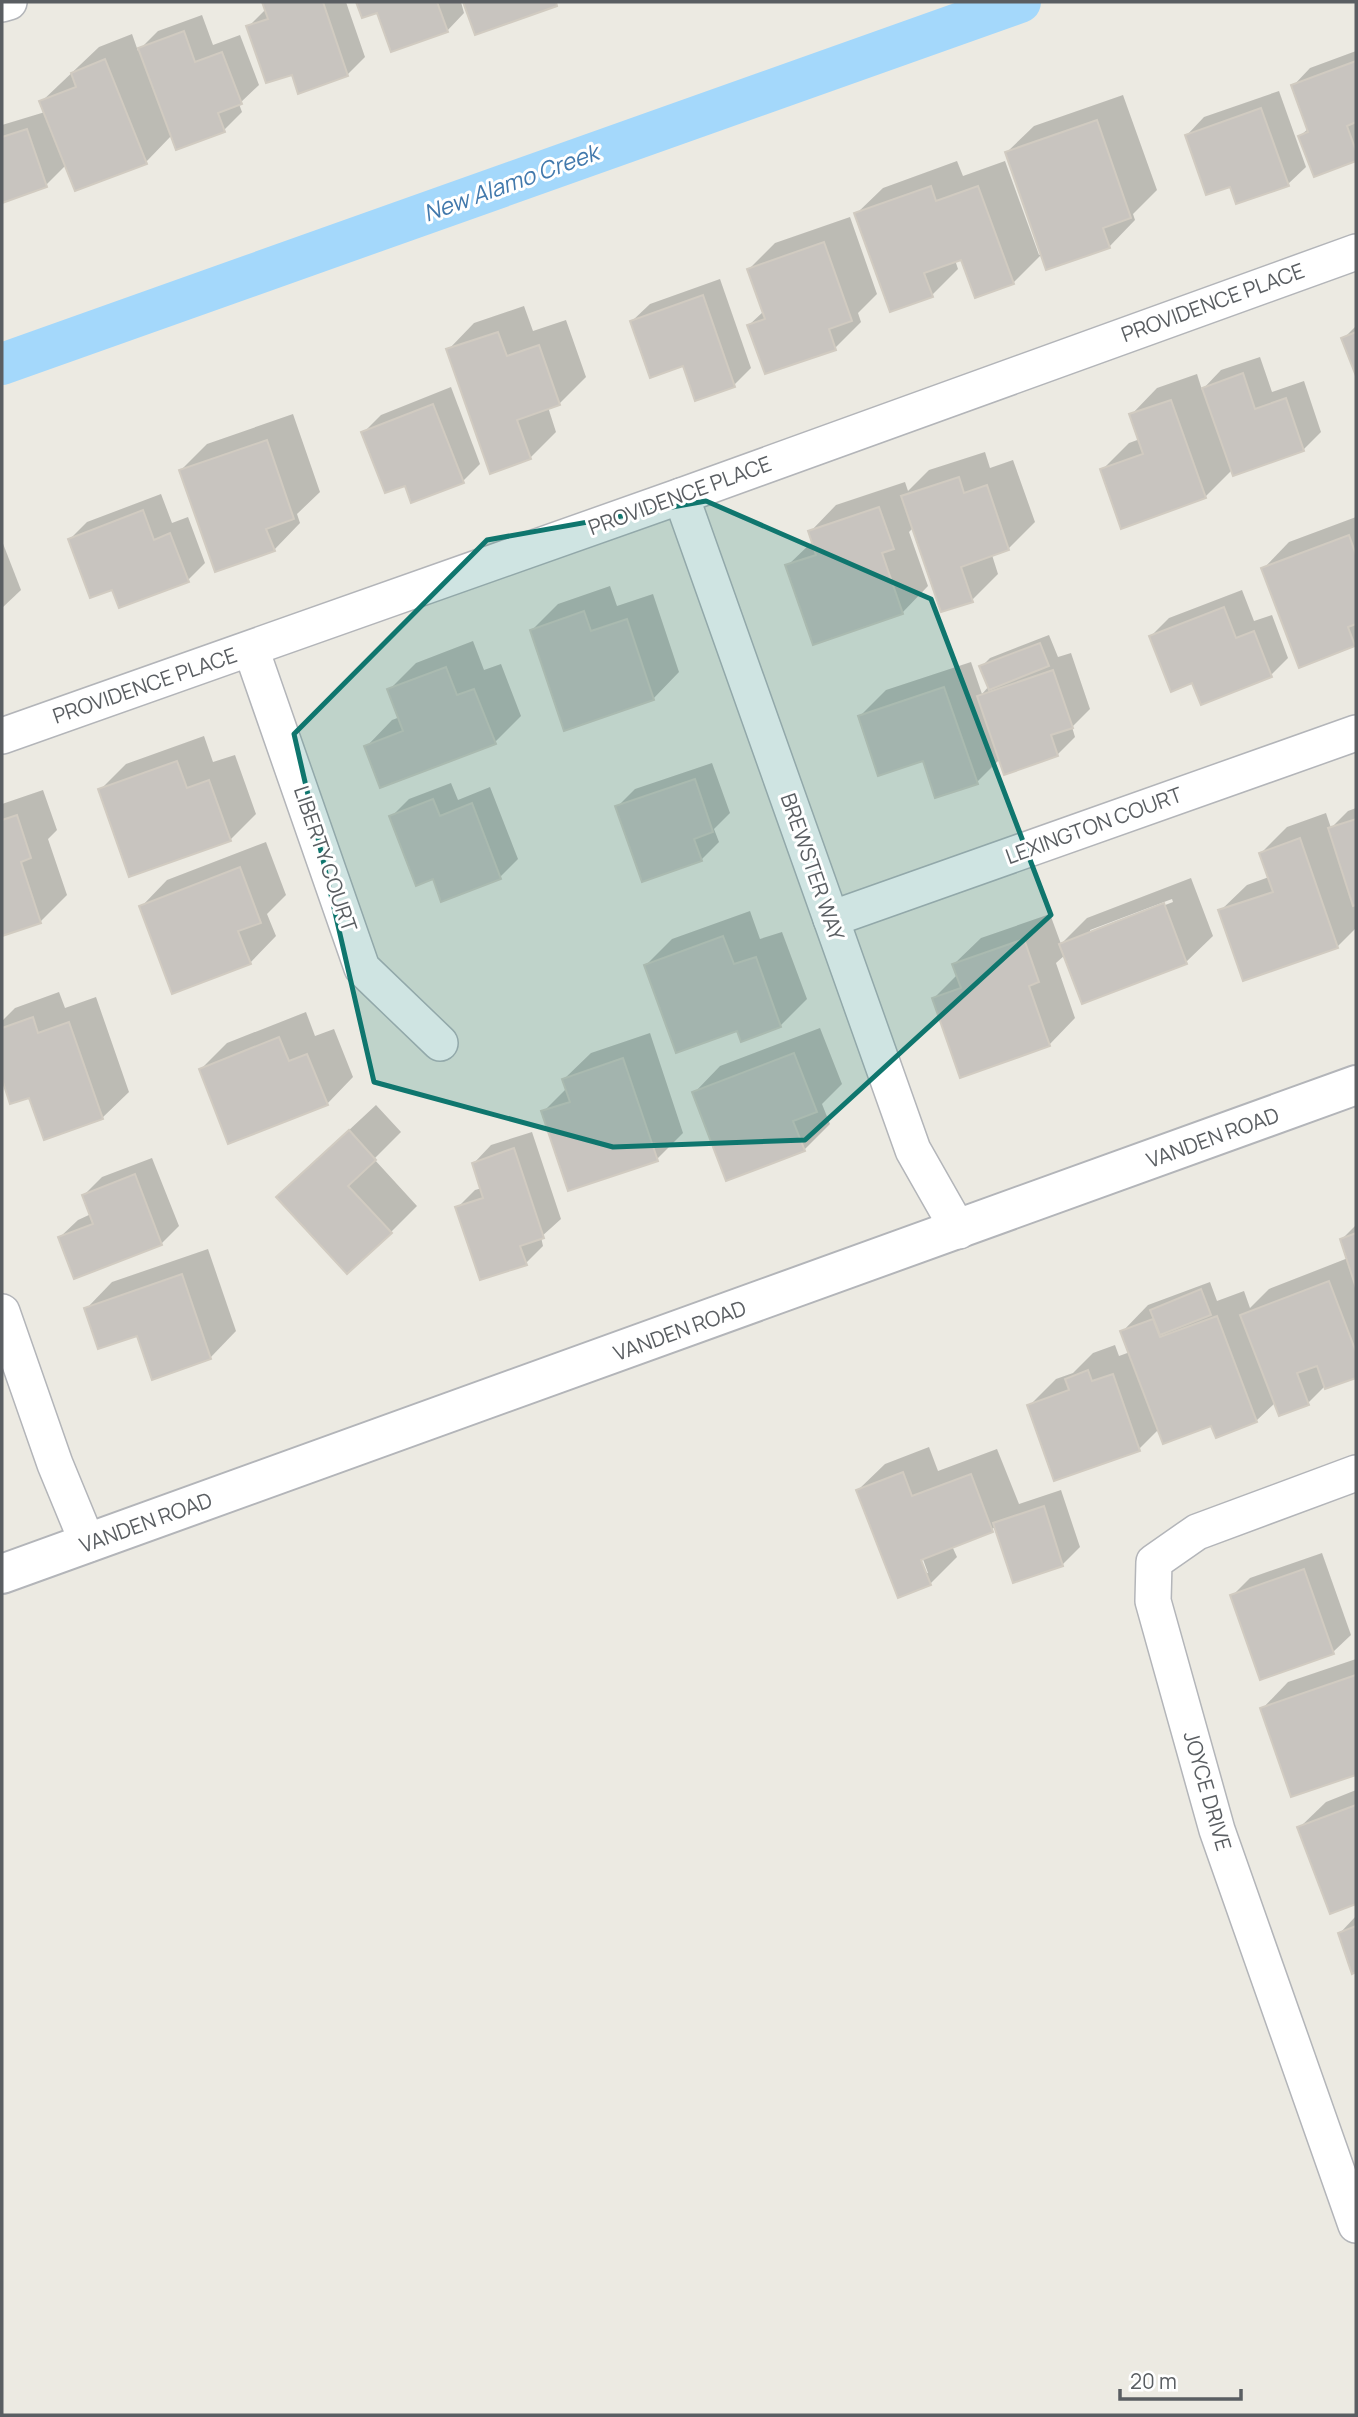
<svg xmlns="http://www.w3.org/2000/svg" width="1358" height="2417" viewBox="0 0 1358 2417" font-family="Manrope,sans-serif">
  <style>
    .shadow { fill: #0003; fill-rule: evenodd }
    .lines { fill: none; stroke-linecap: round; stroke-linejoin: round }
    .canal { stroke: #a4d8fb; stroke-width: 42 }
    .building { fill: #c8c4bf; stroke: #d1cbc1; stroke-width: 2 }
    .minor-casing { stroke: #b3b5b9; stroke-width: 38 }
    .tertiary-casing { stroke: #b3b5b9; stroke-width: 42 }
    .minor { stroke: #fff; stroke-width: 35 }
    .tertiary { stroke: #fff; stroke-width: 38 }
    .marked { fill: #0f766e; fill-opacity: 0.2; stroke: #0f766e; stroke-width: 5; stroke-linejoin: round }
    .labels { text-anchor: middle; stroke-width: 6; stroke-linejoin: round; paint-order: stroke }
    .street-label { font-size: 21px; fill: #5a5e62; stroke: #fff }
    .water-label { font-size: 23px; font-style: italic; fill: #4279ac; stroke: #fff }
  </style>
  <rect width="100%" height="100%" fill="#eceae2"/>
  <g class="shadow">
    <polygon points="264,2 346,2 365,57 347,75 293,72 248,27 266,9"/>
    <polygon points="358,2 461,2 464,13 447,31 379,10 363,16"/>
    <polygon points="465,2 559,2 476,32"/>
    <polygon points="202,15 213,45 240,35 259,85 239,104 242,112 224,130 177,147 172,135 146,162 66,165 46,185 2,201 2,125 45,112 41,102 99,47 132,34 138,51 158,31"/>
    <polygon points="1356,51 1356,159 1315,175 1300,136 1309,128 1293,86 1310,68"/>
    <polygon points="1279,91 1306,167 1288,184 1231,184 1187,135 1204,117"/>
    <polygon points="1123,95 1157,190 1133,214 1135,220 1109,247 1007,152 1034,126"/>
    <polygon points="957,161 963,176 1005,161 1039,255 1042,254 1014,282 976,296 962,258 955,260 958,269 932,295 856,214 883,188"/>
    <polygon points="850,217 877,294 858,313 861,322 835,348 749,325 764,311 749,269 775,243"/>
    <polygon points="720,279 751,368 734,385 684,364 632,321 650,304"/>
    <polygon points="524,306 533,331 566,320 586,377 560,403 548,407 556,432 530,458 448,350 474,323"/>
    <polygon points="1356,326 1356,371 1344,338"/>
    <polygon points="1260,357 1272,392 1304,381 1321,432 1303,450 1232,470 1205,497 1102,470 1129,443 1140,439 1131,415 1157,388 1197,374 1202,390 1221,370"/>
    <polygon points="451,387 480,464 463,481 406,484 364,432 381,415"/>
    <polygon points="293,414 320,492 297,514 300,523 274,550 181,470 207,444"/>
    <polygon points="985,452 990,468 1013,460 1035,522 1008,549 992,555 998,574 972,600 914,527 909,532 928,586 902,613 787,566 813,541 810,532 836,505 905,482 908,491 929,470"/>
    <polygon points="161,494 172,523 188,517 205,563 188,580 113,587 70,539 87,522"/>
    <polygon points="1356,517 1356,643 1354,645 1263,569 1289,542"/>
    <polygon points="2,541 21,590 2,608"/>
    <polygon points="610,586 617,606 653,594 679,672 653,699 532,630 558,604"/>
    <polygon points="1242,590 1254,621 1272,615 1288,658 1271,675 1193,681 1151,636 1169,618"/>
    <polygon points="1049,635 1058,657 1071,653 1090,709 1072,727 1075,737 1057,755 1000,759 977,782 924,759 860,716 886,690 971,662 982,694 989,686 981,667 990,658"/>
    <polygon points="473,641 484,670 501,664 521,716 495,742 366,747 392,720 400,717 389,690 416,663"/>
    <polygon points="204,736 213,762 235,755 256,814 230,840 100,790 126,764"/>
    <polygon points="712,763 730,813 714,829 719,842 701,860 617,807 635,789"/>
    <polygon points="451,783 458,800 490,787 518,859 500,877 442,900 434,877 391,817 409,799"/>
    <polygon points="43,790 57,830 48,839 67,895 41,921 2,935 2,804"/>
    <polygon points="1356,808 1356,928 1337,947 1220,911 1247,885 1269,877 1261,853 1287,827 1326,813 1331,828 1348,811"/>
    <polygon points="266,842 286,895 267,914 276,936 250,963 141,907 167,880"/>
    <path d="M1191,878L1213,936L1186,962L1083,1002L1065,955L1056,963L1075,1018L1049,1045L934,998L958,974L954,964L981,938L1050,914L1061,944L1087,918ZM1172,899L1173,902L1090,934V930Z"/>
    <polygon points="750,911 760,939 782,932 807,999 780,1026 738,1029 646,965 672,939"/>
    <polygon points="59,992 65,1008 96,997 129,1092 102,1118 31,1096 12,1102 2,1073 2,1021 15,1008"/>
    <polygon points="306,1012 315,1036 334,1029 353,1077 327,1104 201,1069 227,1043"/>
    <polygon points="820,1028 842,1084 822,1104 830,1124 804,1150 694,1093 720,1066"/>
    <polygon points="650,1033 683,1133 657,1159 543,1112 567,1088 564,1079 591,1053"/>
    <polygon points="376,1105 401,1132 374,1159 417,1206 391,1232 305,1171"/>
    <polygon points="532,1132 561,1219 541,1237 543,1246 526,1263 457,1208 475,1190 482,1188 474,1163 491,1145"/>
    <polygon points="152,1158 179,1226 161,1244 60,1237 78,1220 91,1214 84,1195 102,1177"/>
    <polygon points="1356,1225 1356,1376 1326,1385 1308,1403 1276,1402 1256,1421 1159,1429 1139,1449 1029,1406 1056,1379 1073,1373 1093,1353 1115,1345 1119,1356 1130,1352 1122,1332 1148,1305 1210,1282 1217,1301 1244,1291 1250,1308 1269,1289 1348,1258 1342,1239"/>
    <polygon points="208,1249 236,1331 210,1358 138,1334 86,1309 112,1282"/>
    <path d="M929,1447L938,1471L997,1449L1019,1504L1061,1490L1080,1547L1062,1565L996,1527L952,1546L957,1557L930,1584L858,1490L885,1464ZM920,1551L928,1573H925L917,1552Z"/>
    <polygon points="1322,1553 1351,1635 1333,1652 1232,1596 1250,1578"/>
    <polygon points="1356,1659 1356,1773 1292,1795 1262,1709 1288,1682"/>
    <polygon points="1356,1790 1356,1902 1331,1911 1299,1828 1326,1802"/>
    <polygon points="1356,1916 1356,1970 1353,1972 1340,1933"/>
  </g>
  <g class="lines">
    <polyline class="canal" points="2,364 1020,2"/>
  </g>
  <g class="building">
    <polygon points="262,2 323,2 348,76 298,94 292,75 266,83 246,26 268,19"/>
    <polygon points="356,2 437,2 448,32 391,52 377,13 362,18"/>
    <polygon points="463,2 556,2 557,6 475,35"/>
    <polygon points="184,31 195,62 222,52 242,104 218,113 225,132 176,150 138,48"/>
    <polygon points="105,59 147,164 75,191 39,101 76,87 71,73"/>
    <polygon points="1356,61 1356,122 1347,126 1356,151 1356,161 1314,177 1298,136 1308,132 1291,85"/>
    <polygon points="1261,108 1289,186 1236,204 1230,187 1206,195 1185,135"/>
    <polygon points="1097,120 1131,218 1103,228 1110,248 1046,270 1005,152"/>
    <polygon points="27,129 47,187 2,203 2,137"/>
    <polygon points="931,186 936,201 978,186 1014,284 975,298 961,260 924,273 933,297 890,312 854,213"/>
    <polygon points="824,242 852,321 829,329 836,350 765,374 747,325 765,319 747,269"/>
    <polygon points="703,295 735,387 695,401 683,366 650,378 630,321"/>
    <polygon points="498,332 507,356 539,345 560,405 517,420 531,459 490,474 446,349"/>
    <polygon points="1356,332 1356,376 1341,338"/>
    <polygon points="1243,373 1255,409 1286,398 1304,451 1233,476 1202,388"/>
    <polygon points="1171,400 1206,498 1121,529 1100,469 1143,454 1129,414"/>
    <polygon points="433,404 464,483 411,503 405,486 385,493 361,432"/>
    <polygon points="267,440 294,519 266,529 275,551 215,572 179,470"/>
    <polygon points="959,477 964,493 987,485 1009,550 961,567 973,602 941,612 901,496"/>
    <polygon points="879,507 894,549 882,553 903,614 813,645 785,565 816,555 808,531"/>
    <polygon points="143,510 154,540 170,533 189,582 119,608 112,590 90,598 68,539"/>
    <polygon points="1349,535 1356,555 1356,624 1348,627 1355,646 1299,668 1261,568"/>
    <polygon points="1224,607 1236,638 1254,631 1272,677 1201,705 1192,683 1171,692 1149,636"/>
    <polygon points="584,611 591,631 627,619 654,700 564,731 530,630"/>
    <polygon points="1040,643 1049,666 989,690 979,666"/>
    <polygon points="446,667 457,695 474,689 496,744 380,788 364,746 403,731 387,689"/>
    <polygon points="1053,670 1073,728 1051,735 1058,756 1004,775 977,696"/>
    <polygon points="944,687 978,784 935,798 923,761 878,776 858,716"/>
    <polygon points="177,761 187,788 209,780 231,841 129,877 98,789"/>
    <polygon points="695,779 713,832 694,839 702,861 642,882 615,806"/>
    <polygon points="433,799 440,816 472,803 501,879 441,902 433,879 416,886 389,816"/>
    <polygon points="17,815 31,858 21,862 41,923 2,936 2,820"/>
    <polygon points="1356,819 1356,905 1353,906 1328,828"/>
    <polygon points="1300,838 1338,948 1243,981 1218,910 1273,892 1259,853"/>
    <polygon points="240,867 261,923 238,931 251,964 172,994 139,906"/>
    <polygon points="1164,903 1187,964 1082,1004 1059,944"/>
    <polygon points="723,936 734,964 756,957 781,1027 741,1042 737,1031 676,1053 644,965"/>
    <polygon points="1024,939 1039,982 1029,986 1050,1046 960,1078 932,998 961,988 952,964"/>
    <polygon points="33,1017 38,1033 69,1022 103,1119 44,1140 29,1098 10,1104 2,1079 2,1028"/>
    <polygon points="279,1037 289,1061 307,1054 328,1105 228,1144 199,1069"/>
    <polygon points="794,1053 817,1112 793,1121 805,1151 726,1181 692,1092"/>
    <polygon points="623,1058 658,1161 568,1191 541,1111 570,1102 562,1079"/>
    <polygon points="349,1130 376,1160 348,1186 392,1233 347,1274 276,1197"/>
    <polygon points="514,1148 544,1238 520,1246 527,1265 480,1280 455,1207 483,1198 472,1163"/>
    <polygon points="135,1174 162,1245 74,1279 58,1237 93,1224 82,1195"/>
    <polygon points="1356,1233 1356,1288 1340,1239"/>
    <polygon points="182,1274 211,1359 152,1380 137,1336 98,1349 84,1308"/>
    <polygon points="1329,1281 1356,1352 1356,1378 1325,1389 1317,1366 1297,1373 1309,1405 1279,1416 1240,1315"/>
    <polygon points="1201,1289 1211,1315 1160,1335 1150,1310"/>
    <polygon points="1217,1316 1257,1422 1216,1438 1211,1426 1163,1444 1120,1331 1153,1319 1160,1337"/>
    <polygon points="1088,1370 1092,1381 1113,1374 1140,1451 1054,1481 1027,1405 1069,1390 1065,1379"/>
    <polygon points="903,1472 912,1496 971,1474 993,1532 921,1560 931,1585 898,1598 856,1490"/>
    <polygon points="1044,1506 1063,1566 1013,1583 993,1523"/>
    <polygon points="1304,1569 1334,1654 1260,1680 1230,1595"/>
    <polygon points="1356,1675 1356,1775 1291,1797 1260,1708"/>
    <polygon points="1356,1805 1356,1904 1330,1914 1297,1827"/>
    <polygon points="1356,1926 1356,1972 1352,1974 1338,1933"/>
  </g>
  <g class="lines">
    <g class="minor-casing">
      <g id="minor">
        <polyline points="2,4 9,2"/>
        <polyline points="681,496 913,1150 959,1231"/>
        <polyline points="251,649 362,968 440,1043"/>
        <polyline points="2,736 681,496 1356,252"/>
        <polyline points="831,919 1356,733"/>
        <polyline points="2,1312 55,1464 88,1544"/>
        <polyline points="1356,1473 1197,1532 1154,1562 1153,1601 1217,1830 1356,2225"/>
      </g>
    </g>
    <g class="tertiary-casing">
      <polyline id="tertiary" points="2,1574 1356,1085"/>
    </g>
    <use href="#minor" class="minor"/>
    <use href="#tertiary" class="tertiary"/>
  </g>
  <path class="marked" d="M706,501L931,599L1051,915L805,1140L613,1147L374,1082L294,734L487,540Z"/>
  <g class="labels">
    <g class="street-label">
      <text transform="translate(1213 303) rotate(-20)" y="7">PROVIDENCE PLACE</text>
      <text transform="translate(680 496) rotate(-20)" y="7">PROVIDENCE PLACE</text>
      <text transform="translate(145 686) rotate(-19)" y="7">PROVIDENCE PLACE</text>
      <text transform="translate(1094 826) rotate(-20)" y="7">LEXINGTON COURT</text>
      <text transform="translate(325 859) rotate(71)" y="7">LIBERTY COURT</text>
      <text transform="translate(812 867) rotate(71)" y="7">BREWSTER WAY</text>
      <text transform="translate(1213 1138) rotate(-20)" y="7">VANDEN ROAD</text>
      <text transform="translate(680 1331) rotate(-20)" y="7">VANDEN ROAD</text>
      <text transform="translate(146 1523) rotate(-20)" y="7">VANDEN ROAD</text>
      <text transform="translate(1207 1791) rotate(74)" y="7">JOYCE DRIVE</text>
    </g>
    <g class="water-label">
      <text transform="translate(511 183) rotate(-20)" y="8">New Alamo Creek</text>
    </g>
  </g>
  <rect width="1358" height="2417" fill="none" stroke="#5a5e62" stroke-width="7"/>
  <path d="M1120 2389v10h121v-10" fill="none" stroke="#5a5e62" stroke-width="3.5"/>
  <text x="1130" y="2389" font-size="21" fill="#5a5e62" stroke="#ffffff" stroke-width="5" paint-order="stroke">20 m</text>
</svg>
